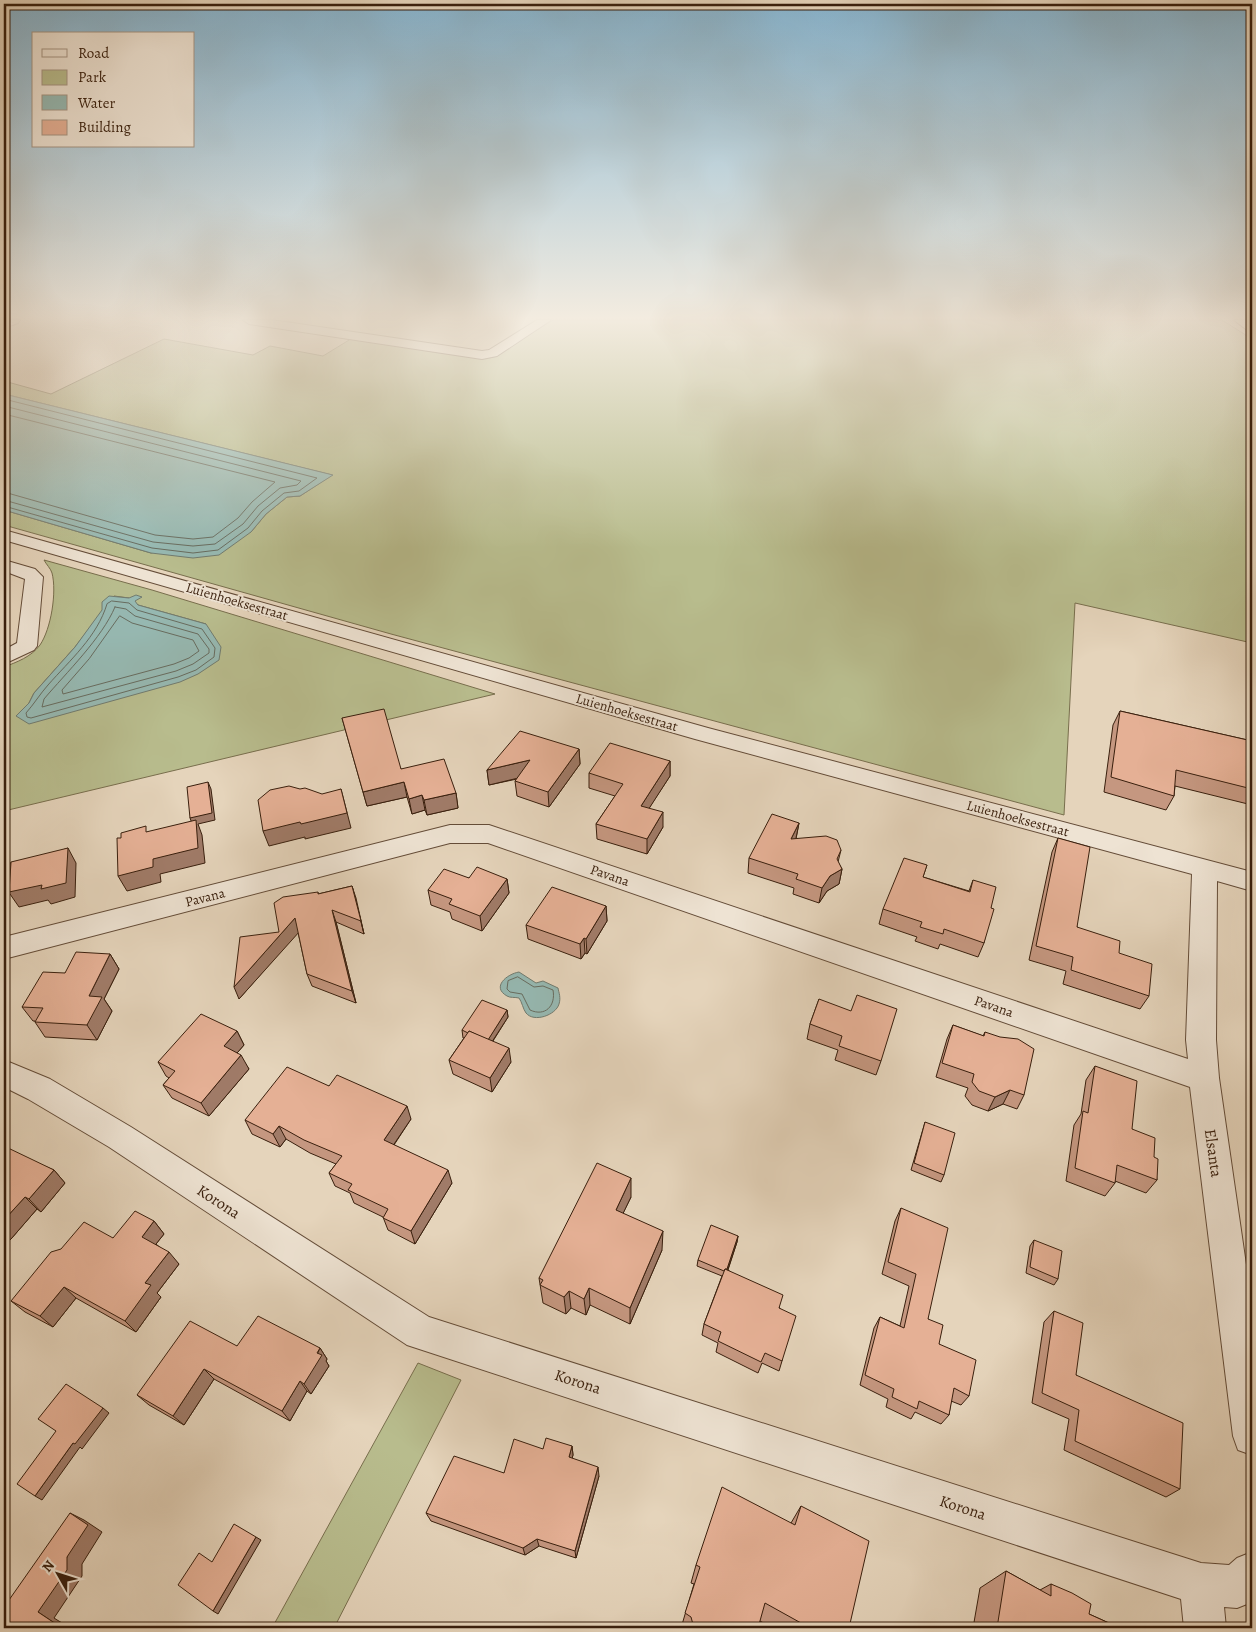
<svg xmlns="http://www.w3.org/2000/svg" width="1256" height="1632" viewBox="0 0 1256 1632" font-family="Alegreya,serif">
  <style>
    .green { fill: #b8bc8d; stroke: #786e4d; fill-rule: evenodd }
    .water { fill: #96b8b1; stroke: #717b6f }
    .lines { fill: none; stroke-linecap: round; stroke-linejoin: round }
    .shore { stroke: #686c5f; stroke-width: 1 }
    .street-casing { stroke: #644c38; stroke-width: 2 }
    .secondary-casing { stroke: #391f0d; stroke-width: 2 }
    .street { fill: #eee3d3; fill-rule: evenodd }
    .secondary { fill: #eee3d3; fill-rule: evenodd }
    .wall { fill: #c59780; stroke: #391f0d }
    .shaded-wall { fill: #a07b68; stroke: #391f0d }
    .building { fill: #e5b095; stroke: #391f0d }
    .labels { text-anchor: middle; stroke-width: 4; stroke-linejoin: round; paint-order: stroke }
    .street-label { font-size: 14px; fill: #391f0d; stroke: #eee3d3 }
    .near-street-label { font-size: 16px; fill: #391f0d; stroke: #eee3d3 }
  </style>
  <rect width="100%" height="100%" fill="#e5d4bb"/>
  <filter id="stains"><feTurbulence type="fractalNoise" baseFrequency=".004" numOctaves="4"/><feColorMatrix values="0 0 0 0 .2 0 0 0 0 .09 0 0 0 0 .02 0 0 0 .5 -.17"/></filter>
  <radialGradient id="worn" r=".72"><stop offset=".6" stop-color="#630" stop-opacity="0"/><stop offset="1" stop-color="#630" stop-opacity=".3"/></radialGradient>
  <g class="green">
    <polygon points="553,320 1222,320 1252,339 1252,643 1075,603 1064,815 391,634 4,525 4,510 151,553 251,532 266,514 287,497 300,496 332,475 4,394 4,381 51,394 164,339 253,355 270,346 323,356 354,337 494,356"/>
    <path d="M44,560L152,590L495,694L4,811V667C17,662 31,657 40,645C51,629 57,592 52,573C51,569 46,564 44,560ZM114,596L129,598L138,605L206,624L17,716L29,703L34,693L75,647Z"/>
    <polygon points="418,1363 461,1380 334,1628 272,1628"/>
  </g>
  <g class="water">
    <polygon points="4,394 333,475 300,496 287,497 266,514 251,532 219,555 193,558 151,553 4,510"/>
    <polygon points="136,595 142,597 135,601 138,605 206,624 221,647 219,660 198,674 180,682 29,724 16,716 29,703 34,693 75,647 102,610 102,602 109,596 129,598"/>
    <path d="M519,972L536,983L543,981L558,988C559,993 561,998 559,1004C556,1015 534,1023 526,1013C523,1009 522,1002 519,998C515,997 510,998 507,996C491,987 507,974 519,972Z"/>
  </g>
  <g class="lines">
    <g class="shore">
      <polyline points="4,399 317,478 299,491 284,493 262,511 248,528 218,550 193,553 152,548 4,506"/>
      <polyline points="4,406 301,481 297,485 280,488 258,506 243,524 215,544 193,546 153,542 4,500"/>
      <polyline points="4,414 275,482 252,502 238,518 213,537 193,539 155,535 4,492"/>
      <path d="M112,601L129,603L137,610L202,629L215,648L214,657L196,670L178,677L31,718L27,717L26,713C34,704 40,694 48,685C70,660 97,637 107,604Z"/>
      <path d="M115,607L126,609L135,616L198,634L209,649V653L193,664L176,671L42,707L44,699C66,673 102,638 115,607Z"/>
      <polygon points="120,616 132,623 193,640 199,651 189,658 174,664 63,694 62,690 89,659"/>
      <path d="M518,977L534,987L543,986L553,990C556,1006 545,1017 530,1010L522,994L510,992L507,989L508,981Z"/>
    </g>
    <g class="street-casing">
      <g id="street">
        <polygon points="4,320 20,320 18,323 4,328"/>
        <polygon points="243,320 272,320 482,351 489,350 537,320 551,320 497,356 482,359 249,324"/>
        <polygon points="4,530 708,728 1252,872 1252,891 1217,881 1216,1040 1219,1078 1252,1306 1252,1455 1238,1450 1233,1436 1190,1087 488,843 450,843 4,959 4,937 450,825 489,825 1188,1059 1186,1040 1192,874 695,739 4,540"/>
        <polygon points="4,560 35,569 43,577 37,646 34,650 4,664 4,650 17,643 25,579 4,571"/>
        <polygon points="4,1060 50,1079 131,1127 429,1317 1201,1563 1229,1565 1237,1558 1252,1552 1252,1602 1237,1608 1224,1607 1226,1628 1184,1628 1181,1599 407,1345 109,1147 28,1099 4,1087"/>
      </g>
    </g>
    <g class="secondary-casing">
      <polygon id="secondary" points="1234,320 1250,320 1252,321 1252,331 1247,330"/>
    </g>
    <use href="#street" class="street"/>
    <use href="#secondary" class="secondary"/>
  </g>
  <g class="wall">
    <polygon points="1120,711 1252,741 1252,805 1175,786 1174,796 1166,810 1104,792 1113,725"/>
    <polygon points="342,718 401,769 456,793 458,808 427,815 425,810 412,814 407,797 367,806"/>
    <polygon points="579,749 580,764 549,807 517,796 515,781 517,779 489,785 487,770"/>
    <polygon points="670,761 670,776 649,808 663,827 647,854 597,839 596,824 615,796 589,788 589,773"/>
    <polygon points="799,823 796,839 841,850 838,862 842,869 839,884 827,891 819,903 793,894 794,888 748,873 749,858"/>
    <polygon points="1058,838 1077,927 1149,996 1140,1009 1063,984 1066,971 1029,960 1052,852"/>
    <polygon points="927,865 923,877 969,891 973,880 991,908 984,943 978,957 940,944 938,949 915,941 917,937 879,924 883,909"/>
    <polygon points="469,878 507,879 509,893 482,931 452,919 450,912 431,905 428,890"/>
    <polygon points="352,886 364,934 336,922 356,1003 312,986 307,974 298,932 239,999 279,932 318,892 318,894"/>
    <polygon points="606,906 607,921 587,954 585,953 581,959 528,939 526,925"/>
    <polygon points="1252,921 1252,953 1251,922"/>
    <polygon points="110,954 119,969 104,999 112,1011 97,1040 45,1037 35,1022 35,1021 33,1021 22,1007 65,973"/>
    <polygon points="819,999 881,1061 876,1075 835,1060 838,1050 807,1039 810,1024"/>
    <polygon points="507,1010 508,1017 493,1041 511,1062 492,1092 453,1074 449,1060 464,1038 463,1038 462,1030"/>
    <polygon points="953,1025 983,1036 985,1032 1024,1095 1017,1109 1003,1104 988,1111 972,1105 965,1096 968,1088 936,1077 947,1039"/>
    <polygon points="237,1031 244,1045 237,1053 249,1069 209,1116 172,1098 163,1085 169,1078 166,1076 158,1062"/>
    <polygon points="1095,1066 1132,1129 1154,1157 1157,1180 1146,1193 1115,1181 1115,1183 1105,1196 1066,1181 1074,1125 1081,1114 1086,1080"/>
    <polygon points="329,1086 411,1119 394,1145 452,1183 415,1244 388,1230 383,1217 354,1203 350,1193 335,1186 329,1173 336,1164 310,1153 286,1139 280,1147 252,1134 245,1120"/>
    <polygon points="925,1122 944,1175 941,1182 911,1170 923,1129"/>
    <polygon points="4,1149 54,1170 65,1183 41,1212 37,1209 11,1239 4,1246"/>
    <polygon points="631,1197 623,1213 662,1250 630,1324 590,1305 586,1315 571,1308 566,1314 543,1303 539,1278"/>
    <polygon points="901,1208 928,1319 939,1344 969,1396 961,1405 951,1401 949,1415 941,1424 915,1412 911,1419 886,1407 888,1399 860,1385 874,1328 880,1317 900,1326 909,1286 882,1274 895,1221"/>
    <polygon points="154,1221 164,1234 156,1244 179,1264 157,1293 161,1297 136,1332 76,1298 53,1327 25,1312 11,1301 113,1238"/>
    <polygon points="738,1236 737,1242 728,1270 780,1308 782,1361 779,1371 762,1363 758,1373 716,1352 718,1343 702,1335 704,1324 722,1276 697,1266 698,1260"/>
    <polygon points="1034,1240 1058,1279 1054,1285 1026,1273 1030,1246"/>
    <polygon points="1054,1311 1076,1375 1180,1489 1166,1497 1064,1450 1069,1419 1032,1403 1044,1322"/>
    <polygon points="237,1346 320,1348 327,1359 326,1361 329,1366 311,1394 307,1391 290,1421 214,1379 184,1425 149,1405 137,1395"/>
    <polygon points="572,1446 573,1455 572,1458 599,1476 576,1558 539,1546 525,1555 431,1521 426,1513 504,1473 543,1449"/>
    <polygon points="801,1506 849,1628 773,1628 760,1621 758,1628 681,1628 694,1584 691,1583 696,1565 791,1523"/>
    <polygon points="1006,1571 1040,1590 1051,1584 1089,1614 1120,1628 973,1628 980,1588"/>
  </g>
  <g class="shaded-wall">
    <polygon points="579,749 580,764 549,807 548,792"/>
    <polygon points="530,760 531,775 489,785 487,770"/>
    <polygon points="670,761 670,776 641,821 641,806"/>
    <polygon points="208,782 211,789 215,820 198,824 202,835 205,863 160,874 161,882 127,891 118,876 153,859 193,826 190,818"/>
    <polygon points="404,782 407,797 367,806 363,792"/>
    <polygon points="341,789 351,828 305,839 305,837 269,846 263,831"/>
    <polygon points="456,793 458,808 427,815 424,800"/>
    <polygon points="422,795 425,810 412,814 409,799"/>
    <polygon points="663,812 663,827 647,854 647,839"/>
    <polygon points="799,823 796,838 789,854 791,839"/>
    <polygon points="68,848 76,863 75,897 51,904 48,900 19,907 10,894 4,896 4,853 13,867"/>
    <polygon points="842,869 839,884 827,891 819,903 822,888 830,876"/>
    <polygon points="507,879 509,893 482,931 480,916"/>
    <polygon points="352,886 356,898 364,934 361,921"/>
    <polygon points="606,906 607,921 587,954 586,939"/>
    <polygon points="332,910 336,922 356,1003 352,991"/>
    <polygon points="295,918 300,931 239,999 234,987"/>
    <polygon points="584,938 585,953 581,959 580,944"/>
    <polygon points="110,954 119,969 104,999 112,1011 97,1040 87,1025 89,996"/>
    <polygon points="507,1010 508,1017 488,1048 487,1041"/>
    <polygon points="237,1031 244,1045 231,1060 224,1046"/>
    <polygon points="509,1048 511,1062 492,1092 490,1078"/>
    <polygon points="241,1055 249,1069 209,1116 201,1103"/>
    <polygon points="1010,1090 1003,1104 988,1111 995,1097"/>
    <polygon points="407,1106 411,1119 388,1153 384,1140"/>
    <polygon points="279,1126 286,1139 280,1147 273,1134"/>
    <polygon points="54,1170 65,1183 41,1212 29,1199"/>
    <polygon points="448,1170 452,1183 415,1244 411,1231"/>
    <polygon points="631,1178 631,1197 616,1228 616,1210"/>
    <polygon points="25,1197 37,1209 11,1239 4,1246 4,1220"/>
    <polygon points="154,1221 164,1234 152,1249 142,1237"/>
    <polygon points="663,1231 662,1250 630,1324 630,1308"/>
    <polygon points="738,1236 737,1242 725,1278 726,1272"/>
    <polygon points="169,1252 179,1264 157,1293 161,1297 136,1332 125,1321 145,1283"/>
    <polygon points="64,1287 76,1298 53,1327 40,1316"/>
    <polygon points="589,1288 590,1305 586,1315 584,1299"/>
    <polygon points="569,1291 571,1308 566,1314 564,1297"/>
    <polygon points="320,1348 327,1359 326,1361 329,1366 311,1394 304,1384"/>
    <polygon points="204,1369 214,1379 184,1425 173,1416"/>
    <polygon points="300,1381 307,1391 290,1421 282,1411"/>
    <polygon points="103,1408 109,1413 82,1449 80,1447 42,1500 35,1496 73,1443"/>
    <polygon points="572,1446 573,1455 570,1466 569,1457"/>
    <polygon points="598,1467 599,1476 576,1558 575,1551"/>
    <polygon points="70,1513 84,1520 102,1532 82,1564 82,1576 54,1618 70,1628 62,1628 38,1612 67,1557"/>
    <polygon points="256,1537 261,1540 218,1614 213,1611"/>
    <polygon points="537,1539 539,1546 525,1555 523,1548"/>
  </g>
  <g class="building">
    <polygon points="384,709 401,769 444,759 456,793 424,800 422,795 409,799 404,782 363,792 342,718"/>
    <polygon points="1120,711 1252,741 1252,789 1176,770 1174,796 1111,777"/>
    <polygon points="520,731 579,749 548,792 515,781 530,760 487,770"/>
    <polygon points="610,743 670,761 641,806 663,812 647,839 596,824 623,784 589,773"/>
    <polygon points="208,782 212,813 190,818 187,787"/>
    <polygon points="289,786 300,789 305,788 322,794 341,789 347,813 301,824 300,822 263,831 258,800 270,790"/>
    <polygon points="772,814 799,823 791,839 826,836 837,840 841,850 837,859 842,869 830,876 822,888 796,879 798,874 749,858"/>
    <polygon points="196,820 198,848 153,859 153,867 118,876 117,838 121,838 121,833 146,826 146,832"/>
    <polygon points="1058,838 1090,847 1077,927 1120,941 1119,953 1152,964 1149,996 1071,970 1073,957 1036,946"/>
    <polygon points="68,848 66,883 41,889 42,885 9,892 11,862"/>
    <polygon points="904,858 927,865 923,877 970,892 973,880 996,887 991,908 994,909 984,943 944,929 943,934 920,927 922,922 883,909"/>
    <polygon points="477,867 507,879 480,916 449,904 452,899 428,890 444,869 469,878"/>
    <polygon points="352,886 361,921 332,910 352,991 307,974 295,918 234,987 240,937 279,932 274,903 283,897 318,892 318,894"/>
    <polygon points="552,887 606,906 586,939 584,938 580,944 526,925"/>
    <polygon points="76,952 110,954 89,996 102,997 87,1025 35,1022 43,1008 22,1007 43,972 65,973"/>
    <polygon points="857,995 897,1009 881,1061 839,1046 842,1036 810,1024 819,999 851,1011"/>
    <polygon points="482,1000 507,1010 488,1040 469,1031 468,1033 462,1030"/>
    <polygon points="201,1014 237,1031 224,1046 241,1055 201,1103 163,1085 175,1071 158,1062"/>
    <polygon points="953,1025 984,1036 985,1032 1000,1037 1018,1039 1034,1049 1024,1095 1010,1090 995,1097 979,1091 972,1082 974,1074 942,1063"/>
    <polygon points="469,1031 509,1048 490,1078 449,1060"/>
    <polygon points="1095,1066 1137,1081 1132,1129 1155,1138 1154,1157 1158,1159 1157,1180 1117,1165 1115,1183 1075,1168 1083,1111 1088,1113"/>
    <polygon points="287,1067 329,1086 337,1075 407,1106 384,1140 448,1170 411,1231 383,1218 388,1209 348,1190 352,1184 329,1173 342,1156 304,1140 279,1126 273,1134 245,1120"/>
    <polygon points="925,1122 955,1133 944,1175 914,1163"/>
    <polygon points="6,1147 54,1170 29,1199 25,1197 4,1220 4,1149"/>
    <polygon points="597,1163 631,1178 616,1210 663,1231 630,1308 589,1288 584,1299 569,1291 564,1297 540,1285 543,1280 539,1278"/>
    <polygon points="901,1208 948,1228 928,1319 943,1325 939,1344 976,1360 969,1396 954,1388 949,1415 919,1401 917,1409 892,1397 894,1389 865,1375 880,1317 904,1328 916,1274 888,1262"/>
    <polygon points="135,1211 154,1221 142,1237 169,1252 145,1283 151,1285 125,1321 64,1287 40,1316 11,1301 51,1252 61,1249 84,1222 113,1238"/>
    <polygon points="711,1225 738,1236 727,1269 725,1269 724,1271 698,1260"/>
    <polygon points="1034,1240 1062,1251 1058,1279 1030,1267"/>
    <polygon points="725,1269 783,1295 779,1308 796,1316 782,1361 765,1353 761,1362 718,1341 721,1332 704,1324"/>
    <polygon points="1054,1311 1083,1323 1076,1375 1183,1423 1180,1489 1075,1441 1079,1410 1042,1393"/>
    <polygon points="258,1316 320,1348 317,1353 322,1355 304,1384 300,1381 282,1411 204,1369 173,1416 137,1395 190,1321 237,1346"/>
    <polygon points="66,1384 103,1408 75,1444 73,1443 35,1496 17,1484 56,1431 38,1419"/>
    <polygon points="546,1438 572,1446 569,1457 598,1467 575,1551 537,1539 523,1548 426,1513 454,1456 504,1473 514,1439 543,1449"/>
    <polygon points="722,1487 795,1525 801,1506 869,1541 849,1628 810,1628 765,1603 758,1628 694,1628 691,1617 685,1613 700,1567 696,1565"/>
    <polygon points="70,1513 88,1525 67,1557 67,1570 38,1612 62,1628 4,1628 4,1602 6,1598 9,1600"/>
    <polygon points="234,1524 256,1537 213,1611 178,1585 199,1553 212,1562"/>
    <polygon points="1006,1571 1051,1596 1051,1584 1072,1593 1091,1604 1089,1614 1120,1628 997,1628"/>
  </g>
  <linearGradient id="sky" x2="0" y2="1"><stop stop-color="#87b6d2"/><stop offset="0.58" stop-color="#f3ece0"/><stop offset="1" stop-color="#f3ece0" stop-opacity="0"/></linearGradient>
  <rect width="1256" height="548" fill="url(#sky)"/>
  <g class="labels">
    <g class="street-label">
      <text transform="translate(237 601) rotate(16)" y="5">Luienhoeksestraat</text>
      <text transform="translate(627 712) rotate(16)" y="5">Luienhoeksestraat</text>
      <text transform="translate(1018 818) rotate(15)" y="5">Luienhoeksestraat</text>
      <text transform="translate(610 875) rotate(19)" y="5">Pavana</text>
      <text transform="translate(205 897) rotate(-14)" y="5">Pavana</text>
      <text transform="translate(994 1006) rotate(19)" y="5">Pavana</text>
    </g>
    <g class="near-street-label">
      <text transform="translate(1214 1153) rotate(82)" y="6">Elsanta</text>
      <text transform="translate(219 1201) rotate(33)" y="6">Korona</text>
      <text transform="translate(578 1381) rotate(18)" y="6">Korona</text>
      <text transform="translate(963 1507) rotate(18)" y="6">Korona</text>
    </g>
  </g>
  <rect width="1256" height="1632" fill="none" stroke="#e5d4bb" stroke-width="20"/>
  <rect x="5" y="5" width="1246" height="1622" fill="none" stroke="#391f0d" stroke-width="2.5"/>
  <rect x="10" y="10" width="1236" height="1612" fill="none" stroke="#391f0d"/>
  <rect x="32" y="32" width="162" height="115" fill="#eee3d3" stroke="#a69584"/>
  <rect x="42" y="49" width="25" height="8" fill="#eee3d3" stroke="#a69584"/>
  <text x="78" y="58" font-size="15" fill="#391f0d">Road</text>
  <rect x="42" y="70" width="25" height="15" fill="#b8bc8d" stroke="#a69584"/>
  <text x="78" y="82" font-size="15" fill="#391f0d">Park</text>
  <rect x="42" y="95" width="25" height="15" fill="#96b8b1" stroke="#a69584"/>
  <text x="78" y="108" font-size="15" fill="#391f0d">Water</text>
  <rect x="42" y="120" width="25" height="15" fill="#e5b095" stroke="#a69584"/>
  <text x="78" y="132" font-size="15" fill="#391f0d">Building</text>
  <g transform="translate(58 1574) rotate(309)" stroke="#eee3d3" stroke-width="4" paint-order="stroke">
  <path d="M0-4L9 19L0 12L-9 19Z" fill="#391f0d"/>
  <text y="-8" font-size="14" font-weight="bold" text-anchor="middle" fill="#391f0d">N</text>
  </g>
  <rect width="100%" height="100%" filter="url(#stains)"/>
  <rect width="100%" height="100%" fill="url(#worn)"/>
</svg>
